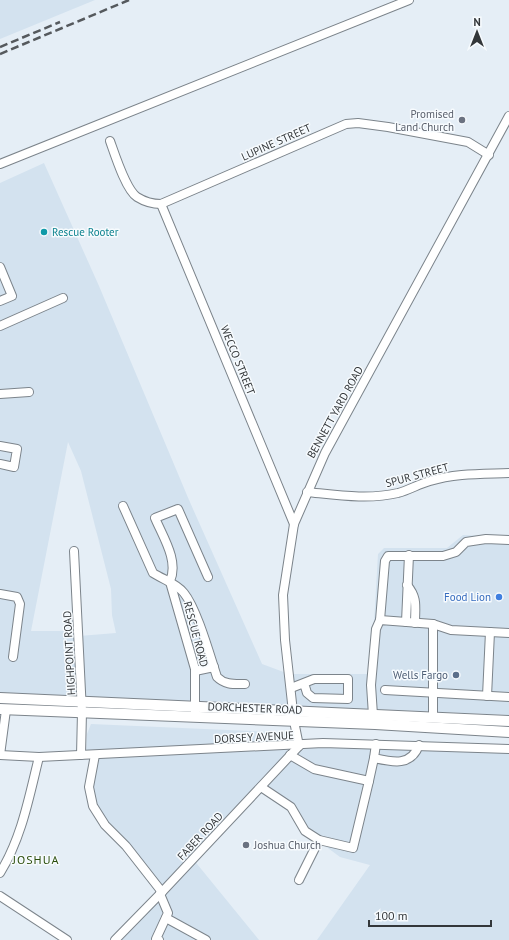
<svg xmlns="http://www.w3.org/2000/svg" width="509" height="940" viewBox="0 0 509 940" font-family="'PT Sans',sans-serif">
  <style>
    .built { fill: #d3e2ef; fill-rule: evenodd }
    .lines { fill: none; stroke-linecap: round; stroke-linejoin: round }
    .minor-casing { stroke: #7c848b; stroke-width: 10 }
    .major-casing { stroke: #7c848b; stroke-width: 12 }
    .minor { stroke: #fff; stroke-width: 8 }
    .major { stroke: #fff; stroke-width: 10 }
    .rail { stroke: #55595d; stroke-width: 2.5; stroke-dasharray: 8 4; stroke-linecap: butt }
    .worship-dot { fill: #6b7280; stroke: #f7fbfe; stroke-width: 1.5 }
    .culture-dot { fill: #0f9aa8; stroke: #f7fbfe; stroke-width: 1.5 }
    .shop-dot { fill: #3f7fe0; stroke: #f7fbfe; stroke-width: 1.5 }
    .service-dot { fill: #5c6f8a; stroke: #f7fbfe; stroke-width: 1.5 }
    .labels { text-anchor: middle; stroke-width: 3; stroke-linejoin: round; paint-order: stroke }
    .worship-label { font-size: 11px; fill: #5b616d; stroke: #f7fbfe; text-anchor: end }
    .street-label { font-size: 11px; fill: #33373a; stroke: #f7fbfe }
    .culture-label { font-size: 11px; fill: #0d838f; stroke: #f7fbfe; text-anchor: start }
    .shop-label { font-size: 11px; fill: #366cbe; stroke: #f7fbfe; text-anchor: end }
    .service-label { font-size: 11px; fill: #4e5e75; stroke: #f7fbfe; text-anchor: end }
    .neighbourhood-label { font-size: 12px; letter-spacing: 1px; fill: #2b4e0c; stroke: #f7fbfe }
  </style>
  <rect width="100%" height="100%" fill="#e5eef6"/>
  <g class="built">
    <polygon points="0,0 95,0 0,39"/>
    <path d="M44,163L99,286L189,500L262,664L289,674H371L378,554L384,548H447L463,535L509,537V715L0,693V183ZM68,442L81,471L111,589L112,615L116,633L79,636L78,631H31Z"/>
    <polygon points="91,724 296,733 299,745 509,749 509,940 317,940 370,865 340,857 305,831 291,807 261,787 193,859 259,940 115,940 162,892 105,825 91,800 94,755 86,755 87,734"/>
  </g>
  <g class="lines">
    <g class="minor-casing">
      <g id="minor">
        <path d="M110,141C115,155 126,190 137,197C145,202 153,204 161,204L346,124L358,123L388,127L468,142L489,155"/>
        <polyline points="0,164 409,0"/>
        <polyline points="161,204 294,524"/>
        <polyline points="0,301 12,296 0,267"/>
        <polyline points="0,326 63,298"/>
        <polyline points="0,394 29,392"/>
        <polyline points="0,446 17,449 14,467 0,464"/>
        <path d="M307,492C337,495 368,500 398,493C409,490 419,484 430,481C455,473 483,474 509,473"/>
        <path d="M123,506L153,573C164,580 176,583 184,593C197,609 210,656 217,677C225,685 234,684 245,684"/>
        <polyline points="74,551 82,712 81,755"/>
        <path d="M170,581C179,561 163,537 155,518L178,509L208,577"/>
        <polyline points="170,582 195,669 195,713"/>
        <path d="M407,585C418,598 415,607 415,623"/>
        <polyline points="0,594 17,597 20,604 13,657"/>
        <polyline points="380,620 385,561 388,556 443,556 456,552 466,542 486,539 509,540"/>
        <polyline points="406,622 409,555"/>
        <polyline points="433,624 433,717"/>
        <polyline points="195,671 214,667"/>
        <polyline points="291,688 314,679 348,679 348,699 313,698 307,693 304,683"/>
        <polyline points="385,690 509,697"/>
        <polyline points="487,696 490,632"/>
        <polyline points="373,715 371,685 376,629 380,620 433,624 451,630 509,633"/>
        <path d="M376,744L374,758C392,762 411,767 419,745"/>
        <polyline points="299,746 294,721 285,640 283,595 294,524 325,453 509,116"/>
        <polyline points="0,755 39,757 323,743 509,749"/>
        <polyline points="0,755 6,710"/>
        <polyline points="95,755 89,787 93,806 105,825 126,846 162,892"/>
        <polyline points="290,755 314,769 369,781 374,758"/>
        <polyline points="261,787 291,807 305,831 319,840 353,848 369,781"/>
        <path d="M0,873C22,837 29,797 39,757"/>
        <polyline points="299,880 319,840"/>
        <polyline points="0,896 67,940"/>
        <polyline points="166,918 206,940"/>
        <polyline points="115,940 162,892 299,746"/>
        <polyline points="159,940 156,939 168,913 160,894"/>
      </g>
    </g>
    <g class="major-casing">
      <g id="major">
        <polyline points="0,698 509,721"/>
        <polyline points="0,709 375,724 509,732"/>
      </g>
    </g>
    <use href="#minor" class="minor"/>
    <use href="#major" class="major"/>
    <g class="rail">
      <polyline points="0,47 60,22"/>
      <polyline points="0,54 129,0"/>
    </g>
  </g>
  <g class="worship-dot">
    <circle cx="462" cy="120" r="4"/>
    <circle cx="246" cy="845" r="4"/>
  </g>
  <circle class="culture-dot" cx="44" cy="232" r="4"/>
  <circle class="shop-dot" cx="499" cy="597" r="4"/>
  <circle class="service-dot" cx="456" cy="675" r="4"/>
  <g class="labels">
    <g class="worship-label">
      <text x="454" y="118">Promised<tspan x="454" dy="13">Land Church</tspan></text>
      <text x="254" y="849" text-anchor="start">Joshua Church</text>
    </g>
    <g class="street-label">
      <text transform="translate(276 142) rotate(-24)" y="4">LUPINE STREET</text>
      <text transform="translate(238 360) rotate(68)" y="4">WECCO STREET</text>
      <text transform="translate(335 412) rotate(-61)" y="4">BENNETT YARD ROAD</text>
      <text transform="translate(417 475) rotate(-15)" y="4">SPUR STREET</text>
      <text transform="translate(196 634) rotate(75)" y="4">RESCUE ROAD</text>
      <text transform="translate(69 653) rotate(-93)" y="4">HIGHPOINT ROAD</text>
      <text transform="translate(255 708) rotate(2)" y="4">DORCHESTER ROAD</text>
      <text transform="translate(254 737) rotate(-3)" y="4">DORSEY AVENUE</text>
      <text transform="translate(200 836) rotate(-47)" y="4">FABER ROAD</text>
    </g>
    <g class="culture-label">
      <text x="52" y="236">Rescue Rooter</text>
    </g>
    <g class="shop-label">
      <text x="491" y="601">Food Lion</text>
    </g>
    <g class="service-label">
      <text x="448" y="679">Wells Fargo</text>
    </g>
    <g class="neighbourhood-label">
      <text x="36" y="864">JOSHUA</text>
    </g>
  </g>
  <g transform="translate(477 32)" stroke="#f7fbfe" stroke-width="3" paint-order="stroke">
  <path d="M0-3L7 15L0 10L-7 15Z" fill="#33373a"/>
  <text y="-6" font-size="11" font-weight="bold" text-anchor="middle" fill="#33373a">N</text>
  </g>
  <path d="M369 920v6h122v-6" fill="none" stroke="#33373a" stroke-width="2"/>
  <text x="375" y="920" font-size="12" fill="#33373a" stroke="#f7fbfe" stroke-width="3" paint-order="stroke">100 m</text>
</svg>
